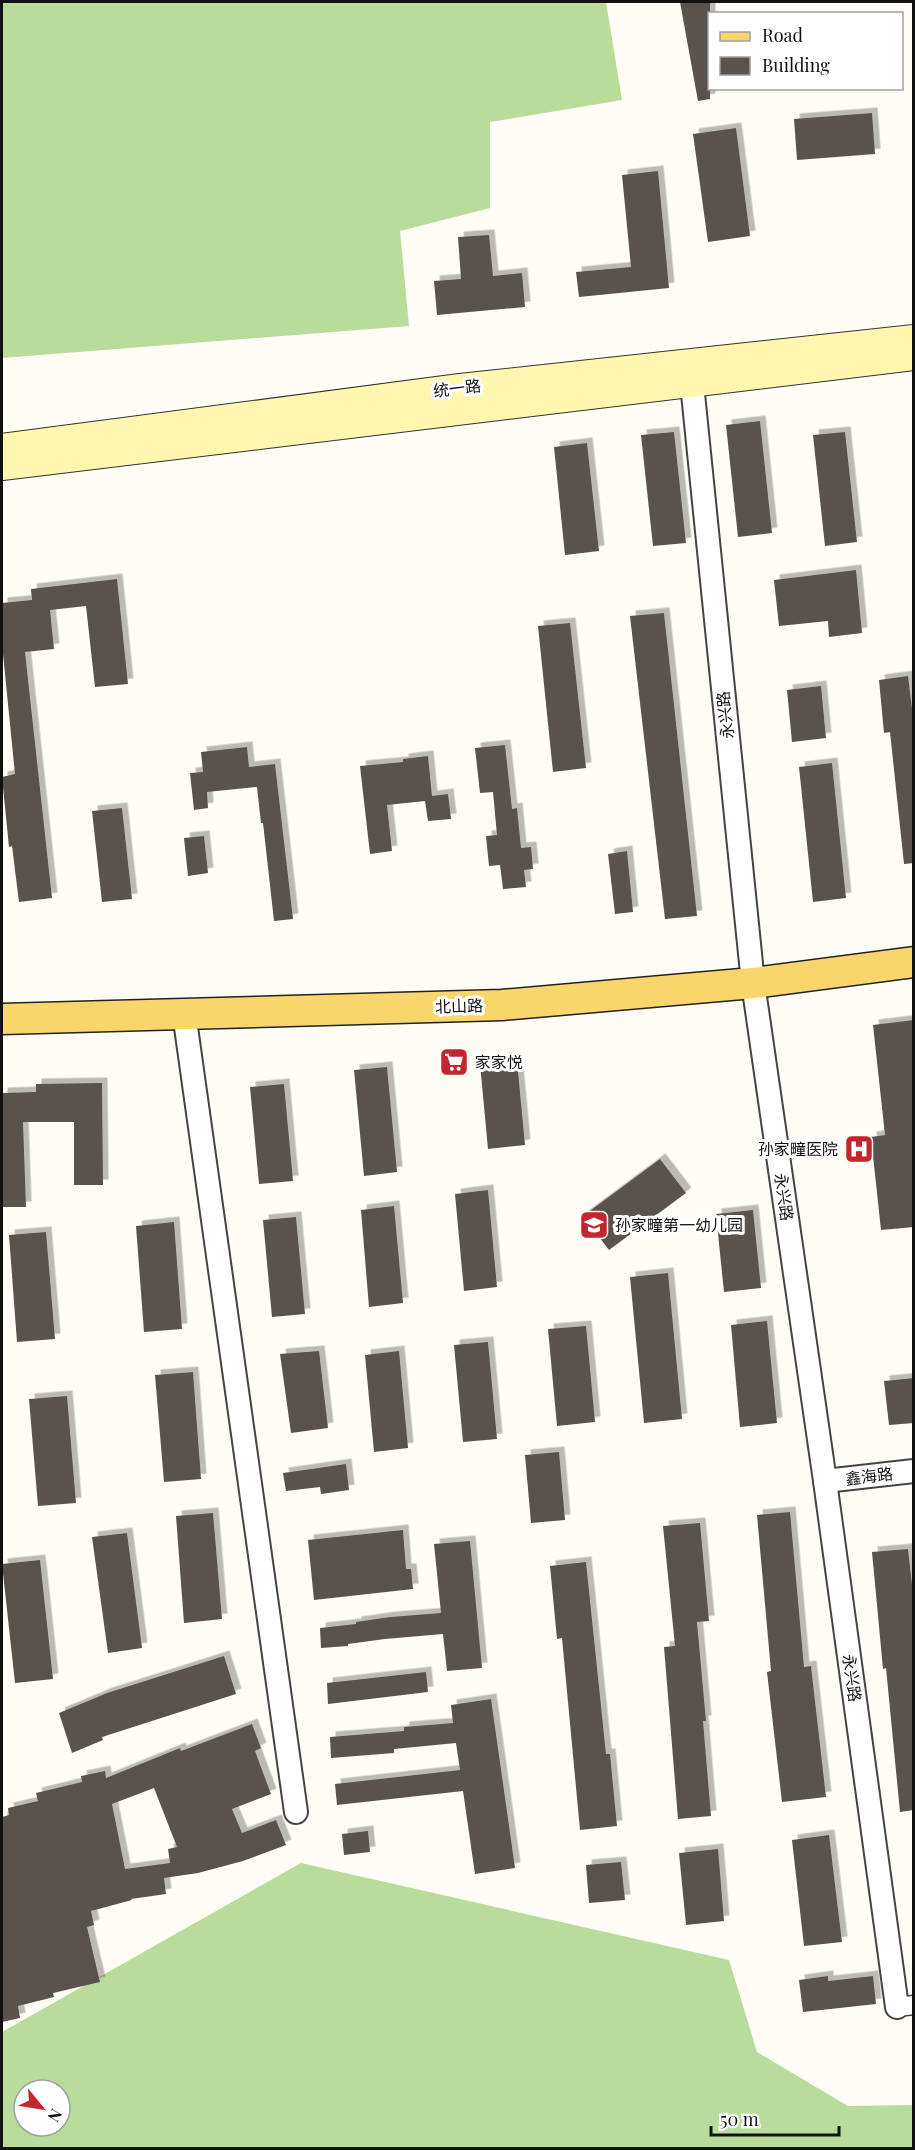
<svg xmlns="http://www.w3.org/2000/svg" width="915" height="2150" viewBox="0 0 915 2150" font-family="'Playfair Display','Noto Sans SC',serif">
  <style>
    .forest { fill: #b9dc9c; fill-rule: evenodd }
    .building { fill: #5a524d; fill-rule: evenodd; filter: url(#shadow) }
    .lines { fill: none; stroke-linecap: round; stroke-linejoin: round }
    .minor-casing { stroke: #444; stroke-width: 21 }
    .tertiary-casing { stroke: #444; stroke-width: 26 }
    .secondary-casing { stroke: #333; stroke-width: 28 }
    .primary-casing { stroke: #222; stroke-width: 33 }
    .minor { stroke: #fff; stroke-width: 18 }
    .tertiary { stroke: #fff; stroke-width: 22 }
    .secondary { stroke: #fff6b0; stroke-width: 26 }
    .primary { stroke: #f9d66b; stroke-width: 30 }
    .labels { text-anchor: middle; stroke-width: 6; stroke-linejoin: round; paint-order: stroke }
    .street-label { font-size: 16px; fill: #111; stroke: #fff }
    .poi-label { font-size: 16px; fill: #111; stroke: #fff; text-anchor: start }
  </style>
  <defs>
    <filter id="shadow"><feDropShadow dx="5.5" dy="-5.5" stdDeviation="0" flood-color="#0004"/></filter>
  </defs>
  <rect width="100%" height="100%" fill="#fffdf5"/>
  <g class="forest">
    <polygon points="2,2 606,2 622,100 490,122 490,208 400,231 409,326 2,358"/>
    <path d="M301,1863L729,1960L757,2052L848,2106L913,2105V2148H2V2032ZM24,2090H60V2126H24Z"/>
  </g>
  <g class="building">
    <polygon points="680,2 710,2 710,99 698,101"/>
    <polygon points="872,113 875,154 797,160 794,119"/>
    <polygon points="736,128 750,236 708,242 693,134"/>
    <polygon points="658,171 669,288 579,297 576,272 631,267 622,175"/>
    <polygon points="489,235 493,276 522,273 525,307 437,315 434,281 461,279 458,237"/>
    <polygon points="760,421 772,533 738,537 726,425"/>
    <polygon points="674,432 686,543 653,546 641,435"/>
    <polygon points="845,432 857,542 825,546 813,435"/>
    <polygon points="587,443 599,551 565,555 554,447"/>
    <polygon points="856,570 862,633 829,637 828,621 779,626 774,580"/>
    <polygon points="117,579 128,684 95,687 86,606 50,610 54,649 25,652 52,898 19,902 12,846 9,847 2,777 15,774 2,644 2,603 32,600 31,589"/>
    <polygon points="664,613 697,916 665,919 630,616"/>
    <polygon points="570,623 586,768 553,772 538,626"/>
    <polygon points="908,676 914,725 914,863 904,864 890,732 884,733 879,680"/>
    <polygon points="821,686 826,738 792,742 787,690"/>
    <polygon points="505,745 512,809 517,808 521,848 531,847 533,869 524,870 526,887 503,889 500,865 489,866 486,836 497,835 493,792 480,793 475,748"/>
    <polygon points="247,747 249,767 275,764 293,919 274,921 263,823 261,823 257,787 207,792 208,808 194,810 190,773 203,772 201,752"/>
    <polygon points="428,756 432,796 448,794 451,819 428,821 425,801 387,805 392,851 370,854 360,766 403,762 403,759"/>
    <polygon points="832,763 846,898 813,902 799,767"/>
    <polygon points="122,808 132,899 102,902 92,811"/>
    <polygon points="204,836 208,873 188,876 184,838"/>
    <polygon points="627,851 633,912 615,914 608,854"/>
    <polygon points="914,1020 914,1227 881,1230 871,1137 885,1135 873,1025"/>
    <polygon points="517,1061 525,1145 488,1149 480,1064"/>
    <polygon points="387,1067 397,1172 364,1176 354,1070"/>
    <polygon points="102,1083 103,1185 74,1185 74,1122 23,1122 26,1207 2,1207 2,1093 36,1092 36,1084"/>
    <polygon points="284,1084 293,1181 259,1184 250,1087"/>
    <polygon points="660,1159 686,1193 609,1250 583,1216"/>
    <polygon points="488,1190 497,1287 464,1291 455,1194"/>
    <polygon points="394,1206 403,1303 369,1307 361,1210"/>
    <polygon points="753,1210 761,1288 724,1292 716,1214"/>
    <polygon points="296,1217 305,1314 272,1317 263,1220"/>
    <polygon points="174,1222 182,1329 144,1332 136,1226"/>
    <polygon points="46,1232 55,1339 17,1342 9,1235"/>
    <polygon points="668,1273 682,1419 644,1423 630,1277"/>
    <polygon points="767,1321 777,1423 740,1427 731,1325"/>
    <polygon points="586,1326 595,1422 557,1426 548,1329"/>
    <polygon points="488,1342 497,1439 463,1442 454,1345"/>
    <polygon points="319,1351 328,1428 291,1433 280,1354"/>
    <polygon points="399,1351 408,1448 374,1452 365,1355"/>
    <polygon points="193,1372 201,1479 164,1482 155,1375"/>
    <polygon points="914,1378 914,1423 889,1425 884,1381"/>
    <polygon points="67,1396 76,1503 38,1506 29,1399"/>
    <polygon points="559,1452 565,1520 531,1523 525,1455"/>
    <polygon points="346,1464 349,1490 321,1494 320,1487 286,1491 283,1473"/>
    <polygon points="790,1512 804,1667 811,1666 826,1797 782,1802 767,1672 771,1671 757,1515"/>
    <polygon points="213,1513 222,1619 184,1623 176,1516"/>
    <polygon points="700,1523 709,1621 697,1622 706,1721 703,1721 711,1816 678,1819 664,1647 675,1646 663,1526"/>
    <polygon points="403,1530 406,1569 411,1569 413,1589 314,1600 308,1540"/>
    <polygon points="127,1533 142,1648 108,1653 92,1537"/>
    <polygon points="470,1541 482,1668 447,1671 443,1634 385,1639 348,1644 348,1646 321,1648 320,1628 356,1624 356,1622 390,1617 441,1613 434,1544"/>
    <polygon points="908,1549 914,1603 914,1810 900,1812 886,1668 883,1669 872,1552"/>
    <polygon points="40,1560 53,1679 15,1683 2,1564"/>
    <polygon points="586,1562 606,1754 610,1754 617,1826 580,1830 562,1638 557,1639 550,1566"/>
    <polygon points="224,1656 236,1694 102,1737 103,1740 72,1753 59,1713 107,1693"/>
    <polygon points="426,1672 428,1692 328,1704 327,1683"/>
    <polygon points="491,1699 515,1868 475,1874 463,1791 337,1805 335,1784 460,1770 456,1743 394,1749 394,1753 331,1758 330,1737 404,1731 404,1727 453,1723 451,1705"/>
    <path d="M252,1724L261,1748L255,1751L271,1794L232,1809L242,1833L276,1820L286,1845L243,1861L198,1873L164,1878L166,1894L131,1899L132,1900L91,1911L94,1925L87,1927L100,1982L53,1993L54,1997L18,2006L20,2018L2,2022V1817L9,1815L8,1808L38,1801L36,1793L82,1782L81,1776L105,1771L106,1778L180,1748L181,1751ZM154,1788L177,1847L168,1849L170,1863L125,1869L112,1804Z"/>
    <polygon points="368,1831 370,1852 344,1855 342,1834"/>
    <polygon points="829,1835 842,1942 804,1946 792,1840"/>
    <polygon points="718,1849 724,1921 686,1925 679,1853"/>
    <polygon points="621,1862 625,1900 589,1903 586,1865"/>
    <polygon points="828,1976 828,1981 873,1976 876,2004 803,2012 799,1980"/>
  </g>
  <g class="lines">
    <g class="minor-casing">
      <polyline id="minor" points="897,2007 914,2005"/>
    </g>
    <g class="tertiary-casing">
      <g id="tertiary">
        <polyline points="692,384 753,983 825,1481 897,2007"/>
        <polyline points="184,1013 296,1812"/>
        <polyline points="825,1481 914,1471"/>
      </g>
    </g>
    <g class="secondary-casing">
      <g id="secondary">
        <polyline points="2,447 460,387 914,338"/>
        <polyline points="2,467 914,357"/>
      </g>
    </g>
    <g class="primary-casing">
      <polyline id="primary" points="2,1019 502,1005 753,983 914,962"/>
    </g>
    <use href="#minor" class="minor"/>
    <use href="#tertiary" class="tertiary"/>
    <use href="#secondary" class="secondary"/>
    <use href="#primary" class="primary"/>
  </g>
  <defs>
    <g id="supermarket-square" transform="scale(1.5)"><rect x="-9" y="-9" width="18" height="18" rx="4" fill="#c4262e" stroke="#fff"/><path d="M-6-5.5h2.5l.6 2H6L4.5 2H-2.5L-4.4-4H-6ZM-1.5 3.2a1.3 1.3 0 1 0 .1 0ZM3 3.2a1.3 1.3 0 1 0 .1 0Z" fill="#fff"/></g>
    <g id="hospital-square" transform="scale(1.5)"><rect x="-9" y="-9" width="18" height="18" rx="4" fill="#c4262e" stroke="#fff"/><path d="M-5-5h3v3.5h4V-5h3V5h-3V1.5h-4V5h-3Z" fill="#fff"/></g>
    <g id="school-square" transform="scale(1.5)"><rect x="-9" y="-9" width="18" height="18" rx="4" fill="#c4262e" stroke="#fff"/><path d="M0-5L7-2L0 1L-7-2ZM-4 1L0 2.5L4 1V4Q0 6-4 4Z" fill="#fff"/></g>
  </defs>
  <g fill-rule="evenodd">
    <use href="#supermarket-square" x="454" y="1062"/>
    <use href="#hospital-square" x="859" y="1149"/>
    <use href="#school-square" x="594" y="1225"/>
  </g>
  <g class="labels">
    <g class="street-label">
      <text transform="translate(457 388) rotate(-7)" y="6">统一路</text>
      <text transform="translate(725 715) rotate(-96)" y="6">永兴路</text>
      <text transform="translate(459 1006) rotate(-2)" y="6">北山路</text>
      <text transform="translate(784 1197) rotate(82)" y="6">永兴路</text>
      <text transform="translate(869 1476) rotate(-7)" y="6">鑫海路</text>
      <text transform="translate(852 1678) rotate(82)" y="6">永兴路</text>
    </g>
    <g class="poi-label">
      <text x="475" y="1068">家家悦</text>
      <text x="838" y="1155" text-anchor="end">孙家疃医院</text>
      <text x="615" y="1231">孙家疃第一幼儿园</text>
    </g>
  </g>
  <rect width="915" height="2150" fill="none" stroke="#111111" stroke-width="6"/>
  <rect x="708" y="12" width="195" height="78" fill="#ffffff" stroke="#a0a0a0" stroke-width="1.5"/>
  <rect x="720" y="32" width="30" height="9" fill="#f9d66b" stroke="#a0a0a0" stroke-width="1.5"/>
  <text x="762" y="42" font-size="18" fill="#111111">Road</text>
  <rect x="720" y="57" width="30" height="18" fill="#5a524d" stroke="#a0a0a0" stroke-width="1.5"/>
  <text x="762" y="72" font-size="18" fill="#111111">Building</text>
  <g transform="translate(42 2108) rotate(120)"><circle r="28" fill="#ffffff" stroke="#a0a0a0" stroke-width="1.5"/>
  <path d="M0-4.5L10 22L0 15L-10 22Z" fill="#c4262e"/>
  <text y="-9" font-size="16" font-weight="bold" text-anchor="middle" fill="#111111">N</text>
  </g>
  <path d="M711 2126v9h128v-9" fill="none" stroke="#111111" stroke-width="3"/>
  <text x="720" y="2126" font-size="18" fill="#111111" stroke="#ffffff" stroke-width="4.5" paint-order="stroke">50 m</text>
</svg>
